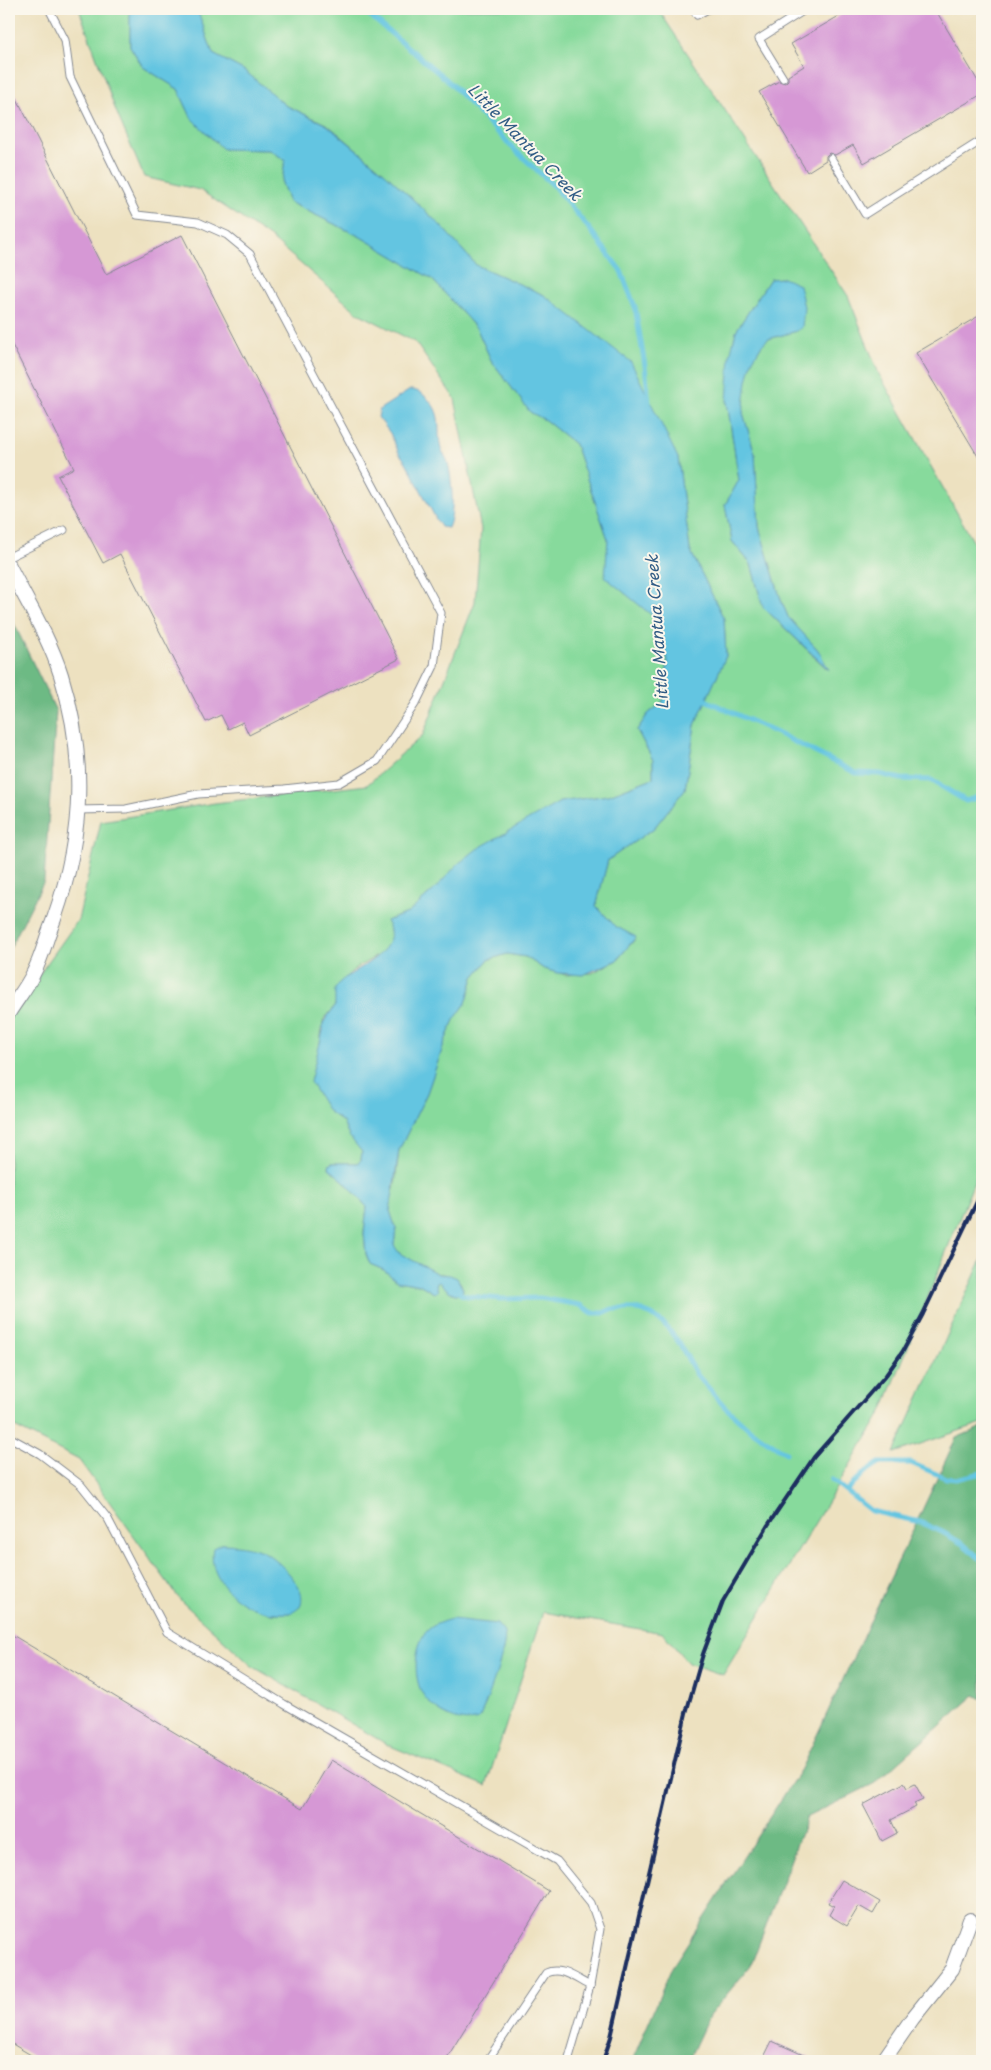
<svg xmlns="http://www.w3.org/2000/svg" width="991" height="2070" viewBox="0 0 991 2070" font-family="'Playpen Sans',sans-serif">
  <style>
    .green { fill: #87da9c; stroke: #51847d; fill-rule: evenodd }
    .forest { fill: #6dba84; stroke: #447471 }
    .water { fill: #63c5e1; stroke: #3f7aa0 }
    .lines { fill: none; stroke-linecap: round; stroke-linejoin: round }
    .stream { stroke: #63c5e1; stroke-width: 5 }
    .building { fill: #d698d5 }
    .lane-casing { stroke: #84888f; stroke-width: 9 }
    .street-casing { stroke: #84888f; stroke-width: 16 }
    .lane { stroke: #fff; stroke-width: 7 }
    .street { stroke: #fff; stroke-width: 14 }
    .rail { stroke: #1b2f5e; stroke-width: 4 }
    .labels { text-anchor: middle; stroke-width: 4; stroke-linejoin: round; paint-order: stroke }
    .water-label { font-size: 16px; font-style: italic; fill: #315c85; stroke: #fbf7ec }
  </style>
  <rect width="100%" height="100%" fill="#fbf7ec"/>
  <filter id="ink" filterUnits="userSpaceOnUse"><feTurbulence type="fractalNoise" baseFrequency=".02" numOctaves="2"/><feDisplacementMap in="SourceGraphic" scale="10" xChannelSelector="R" yChannelSelector="G"/><feConvolveMatrix kernelMatrix="1 2 1 2 8 2 1 2 1" color-interpolation-filters="sRGB"/></filter>
  <filter id="wash" filterUnits="userSpaceOnUse"><feTurbulence type="fractalNoise" baseFrequency=".0096" numOctaves="4" result="noise"/><feDisplacementMap in="SourceGraphic" scale="20" xChannelSelector="R" yChannelSelector="G"/><feGaussianBlur stdDeviation="1.12" result="paint"/><feColorMatrix in="noise" values="0 0 0 0 0 0 0 0 0 0 0 0 0 0 0 0 0 1.4 0 .05"/><feComposite in="paint" operator="in"/></filter>
  <g filter="url(#wash)">
    <rect width="100%" height="100%" fill="#ede1c0"/>
    <g class="green">
      <path d="M79,9H130V46L143,67L178,89L192,119L223,149L270,150L285,160L282,183L289,202L359,236L432,279L477,329L491,360L530,412L545,420L575,444L608,539L606,577L654,617L668,661L663,702L648,714L637,730L653,760V778L609,795L560,802L432,892L408,913L386,921C406,955 357,959 345,979C340,988 338,998 334,1007C332,1013 324,1016 323,1022C320,1040 319,1062 311,1078L328,1111L343,1122L362,1152L361,1160L358,1163H332L330,1164L329,1168L345,1182L367,1207L364,1233L366,1254L370,1264L384,1270L397,1281L421,1285L434,1293L438,1291L436,1284L439,1282C446,1288 453,1297 462,1294L463,1289L460,1282L444,1274H438L404,1257L396,1250L394,1245L396,1229L390,1211L391,1200L395,1185L399,1150L427,1093L445,1041L454,1020L466,1003L474,977L488,960L507,954L526,957L544,969L566,975L592,973L617,960L636,938L615,926L596,906L608,860L654,828L685,789L695,725L726,656L724,619L690,550L678,458L544,295L476,265L440,225L386,174L328,125L285,105L245,71L213,54L197,9H658L848,296L879,374L982,557V1162L882,1412L723,1675L688,1663L663,1633L543,1612L486,1786L388,1745L252,1666L181,1601L79,1460L9,1424V1017L78,920L101,821L215,803L367,785L423,735L475,602L481,529L455,399L415,342L358,313L271,238L200,190L144,177L116,111ZM783,278L802,326L797,331L768,339L761,346L752,361L746,381L743,413L755,454L759,527L781,600L788,617L818,650L827,669L763,607L751,564L732,541L725,505L739,480L727,402L736,331L770,279ZM221,1544L235,1545L262,1551L291,1613H268Z"/>
      <polygon points="982,1259 982,1423 894,1453"/>
    </g>
    <g class="forest">
      <polygon points="9,613 56,711 44,881 9,950"/>
      <polygon points="982,1427 982,1699 975,1695 875,1783 807,1817 751,1965 709,2016 688,2061 632,2061 672,1967 801,1769 956,1438"/>
    </g>
    <g class="water">
      <path d="M130,9H197L213,54L245,71L285,105L327,125L386,174L440,225L476,265L544,295L631,362L678,458L690,550L724,619L726,656L695,725L685,789L654,828L608,860L596,906L615,926L636,937L617,960L583,975L558,973L544,969L526,957L507,954L488,960L474,977L466,1003L454,1020L445,1041L427,1093L399,1150L390,1211L396,1229L394,1245L399,1253L438,1274L450,1275L457,1278L463,1289L462,1294C452,1296 446,1288 439,1282L436,1284L438,1291L434,1293L421,1285L397,1281L384,1270L370,1264L366,1254L364,1233L367,1207L345,1182L329,1168L330,1164L332,1163H358L361,1160L362,1152L349,1136L343,1122L328,1111L310,1082L323,1031V1023L335,1006V989L340,982C357,967 405,950 386,921L408,913L432,892L458,864L477,849L560,802L609,795L653,778V760L637,730L648,714L663,702L668,661L654,617L605,577L608,539L575,444L545,420L530,412L491,360L477,329L432,279L359,236L289,202L282,183L285,160L270,150L223,149L192,119L178,89L143,67L130,46Z"/>
      <polygon points="783,278 799,285 804,307 802,327 797,331 768,339 761,346 752,361 747,381 743,413 755,454 759,527 781,600 788,617 818,650 829,670 763,607 751,564 732,541 725,505 739,480 727,402 730,356 736,331 770,279"/>
      <path d="M410,390C417,390 422,393 427,398C444,415 436,428 441,449C443,454 447,458 448,463C452,479 455,514 448,528L441,527L436,519L406,462L399,453L390,433L378,417L380,409Z"/>
      <path d="M221,1544C234,1544 249,1546 262,1551C277,1558 320,1598 293,1612C288,1614 282,1613 278,1613C246,1614 206,1582 213,1548Z"/>
      <path d="M452,1619L497,1624C499,1627 503,1630 504,1633C509,1644 485,1707 479,1719C458,1726 433,1711 422,1693C413,1677 414,1643 428,1630C434,1624 444,1621 452,1619Z"/>
    </g>
    <g class="lines">
      <g class="stream">
        <polyline points="362,9 447,80 515,150 554,186 591,231 621,271 635,307 645,366 649,403"/>
        <polyline points="701,698 777,733 856,773 880,774 901,779 931,780 966,801 982,796"/>
        <polyline points="457,1291 461,1294 468,1296 501,1299 540,1298 580,1305 593,1313 603,1313 612,1309 637,1309 652,1315 665,1325 678,1341 697,1375 725,1407 748,1428 786,1453"/>
        <polyline points="832,1480 871,1511 920,1522 942,1532 963,1544 982,1560"/>
        <polyline points="846,1491 864,1473 879,1463 911,1463 946,1478 956,1479 982,1473"/>
      </g>
    </g>
    <g id="blocks">
      <g class="building">
        <polygon points="851,9 935,9 982,88 982,94 864,163 853,145 835,155 829,153 826,156 826,160 807,172 759,92 779,81 785,83 788,80 788,76 804,66 791,44"/>
        <polygon points="9,83 106,274 182,235 399,659 249,735 243,722 228,729 221,715 206,722 120,554 103,563 58,476 74,468 9,339"/>
        <polygon points="982,314 982,463 916,353"/>
        <polygon points="9,1633 302,1809 331,1760 549,1891 445,2061 41,2061 9,2042"/>
        <polygon points="904,1783 907,1788 915,1784 923,1799 914,1803 916,1807 891,1820 897,1833 882,1841 863,1805"/>
        <polygon points="842,1880 880,1902 873,1914 859,1906 847,1926 829,1915 834,1906 828,1903"/>
        <polygon points="772,2041 817,2061 762,2061"/>
      </g>
    </g>
  </g>
  <g filter="url(#ink)">
    <use href="#blocks" fill-opacity="0" stroke="#84888f" stroke-width="1"/>
    <g class="lines">
      <g class="lane-casing">
        <g id="lane">
          <polyline points="49,9 65,40 70,77 137,215 198,222 227,235 250,254 441,613 434,666 417,701 377,761 339,783 284,789 198,794 126,809 78,810"/>
          <polyline points="693,9 697,15 708,9"/>
          <polyline points="783,78 759,39 806,9"/>
          <polyline points="831,158 865,214 982,140"/>
          <polyline points="9,557 64,530"/>
          <polyline points="9,1437 40,1454 81,1485 93,1500 108,1519 167,1632 284,1704 557,1861 591,1903 600,1929 590,1986 568,2061"/>
          <path d="M487,2061L546,1973C561,1966 576,1979 590,1986"/>
        </g>
      </g>
      <g class="street-casing">
        <g id="street">
          <path d="M9,566C27,602 49,637 61,675C89,765 82,848 48,935C44,947 40,961 33,974C27,987 17,999 9,1012"/>
          <polyline points="883,2061 912,2019 952,1969 970,1920"/>
        </g>
      </g>
      <use href="#lane" class="lane"/>
      <use href="#street" class="street"/>
      <polyline class="rail" points="603,2061 611,2037 686,1713 703,1654 723,1601 768,1525 814,1457 886,1375 903,1351 923,1314 982,1191"/>
    </g>
  </g>
  <g class="labels">
    <g class="water-label">
      <text transform="translate(525 142) rotate(46)" y="6">Little Mantua Creek</text>
      <text transform="translate(657 632) rotate(-94)" y="6">Little Mantua Creek</text>
    </g>
  </g>
  <rect width="991" height="2070" fill="none" stroke="#fbf7ec" stroke-width="30"/>
</svg>
